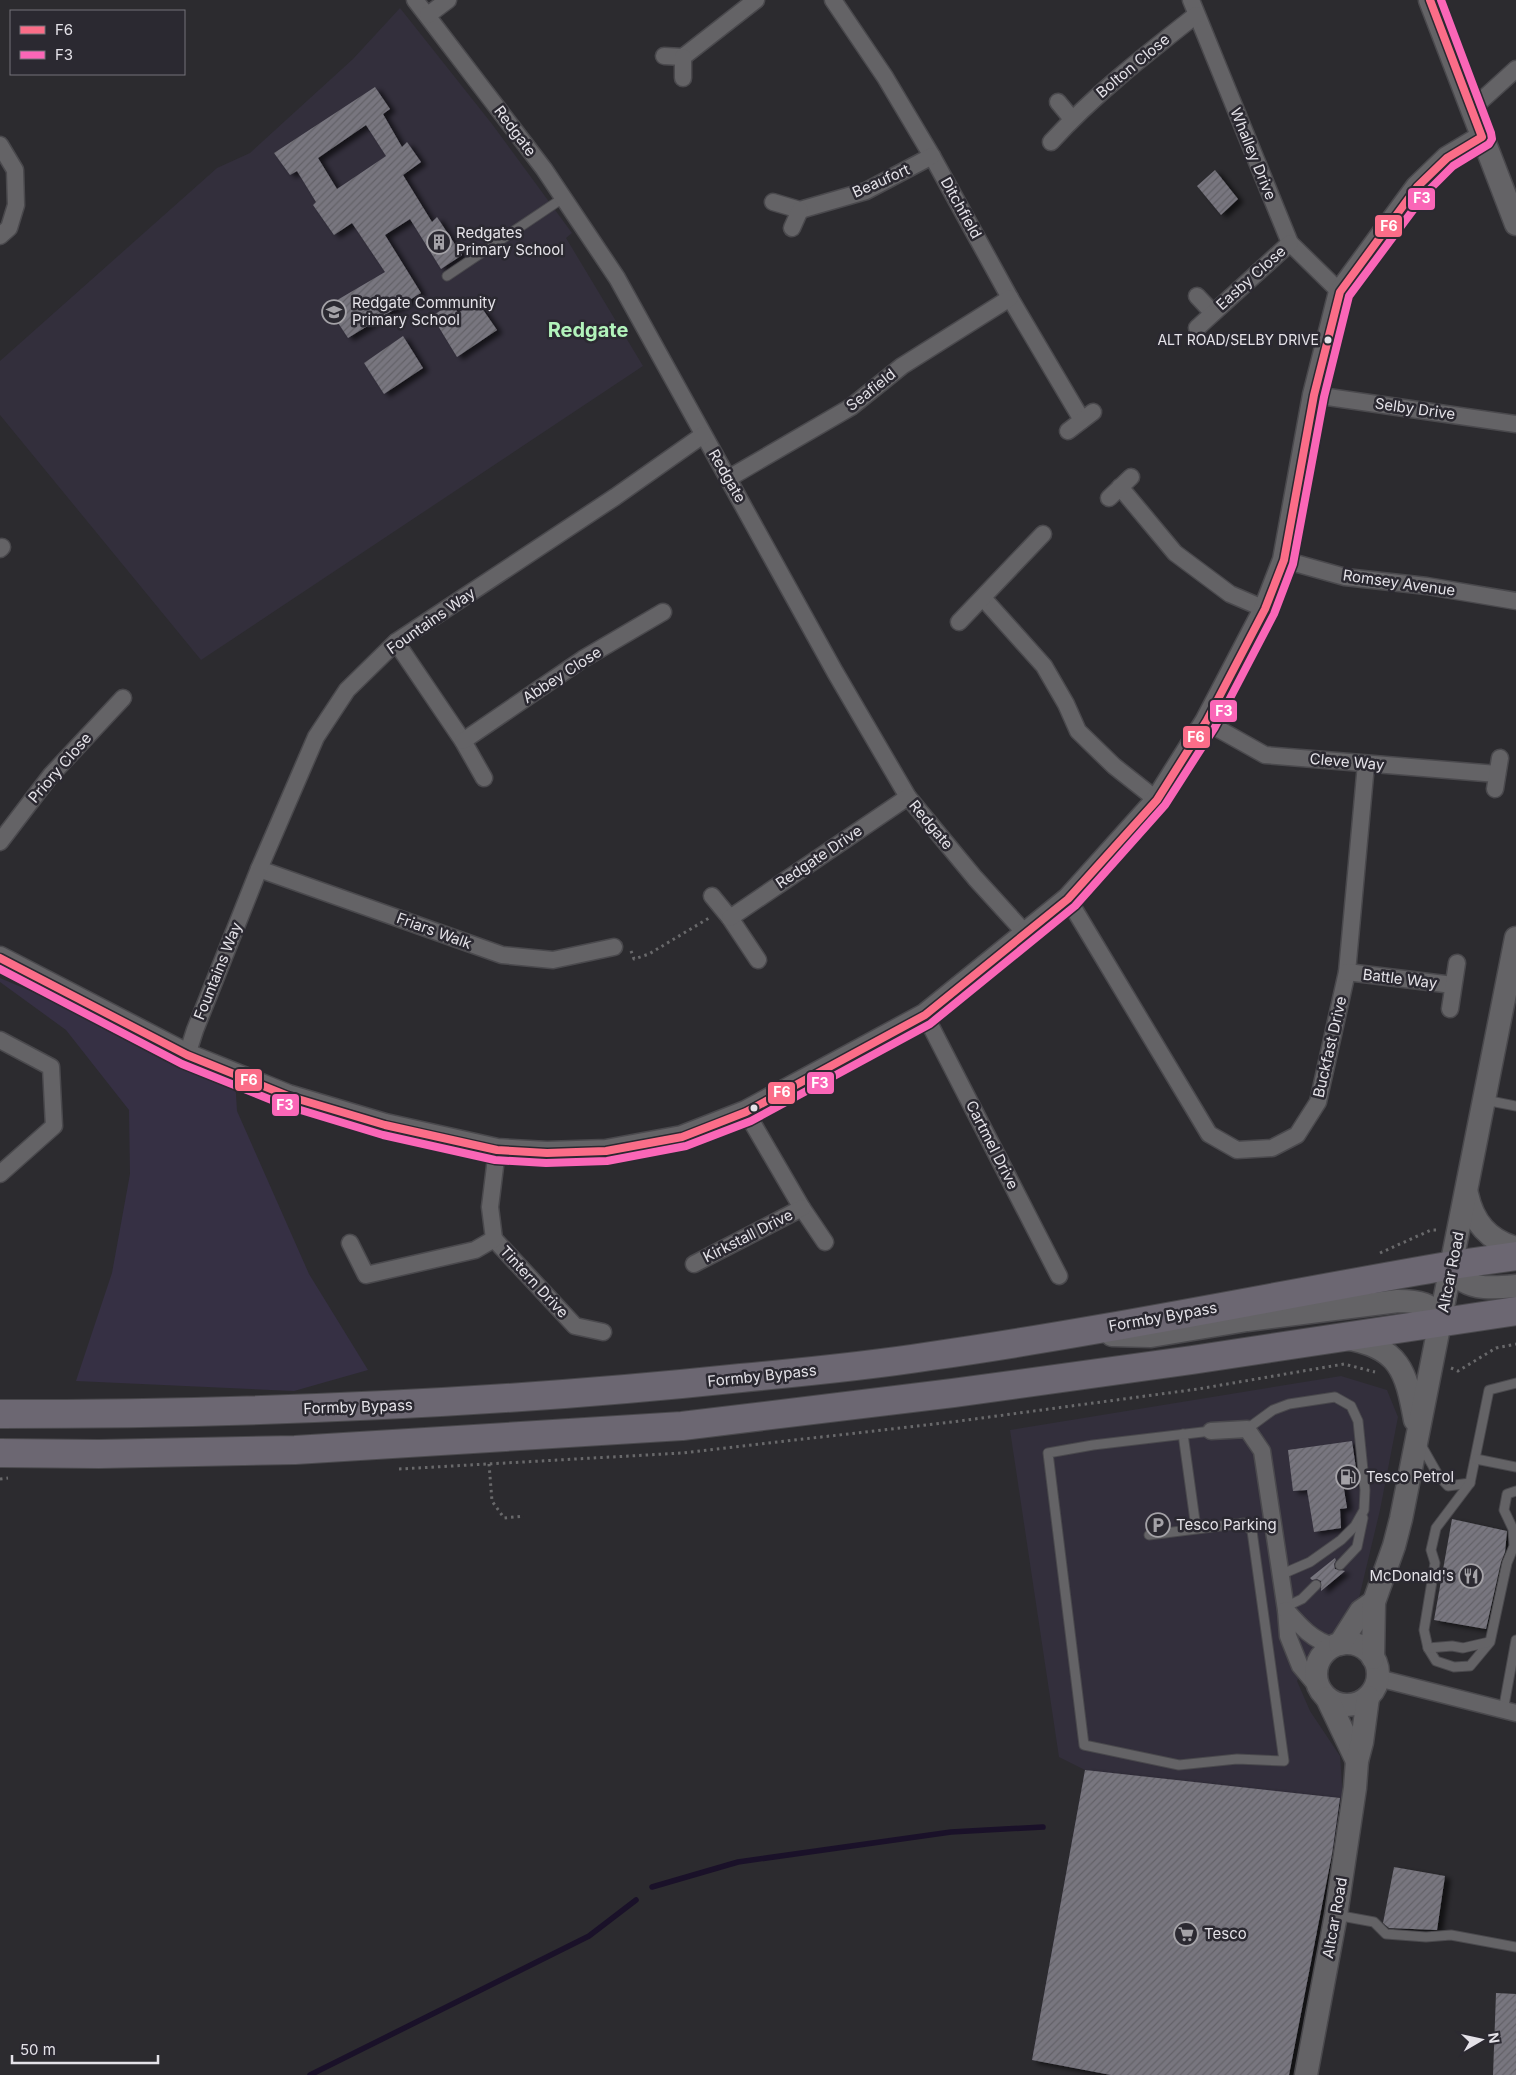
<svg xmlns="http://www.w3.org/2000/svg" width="1516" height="2075" viewBox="0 0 1516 2075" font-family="Inter,sans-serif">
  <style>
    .built { fill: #332f3c }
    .green { fill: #363044 }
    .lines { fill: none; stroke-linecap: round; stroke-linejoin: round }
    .stream { stroke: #1a1129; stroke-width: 5.5 }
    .building { fill: url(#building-hatch); fill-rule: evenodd; filter: url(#shadow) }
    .lane-casing { stroke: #4a494d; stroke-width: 11 }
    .street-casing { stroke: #4a494d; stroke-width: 19 }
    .secondary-casing { stroke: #4a494d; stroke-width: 25 }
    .highway-casing { stroke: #4a494d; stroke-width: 30 }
    .path { stroke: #69696b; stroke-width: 3; stroke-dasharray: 2.5 4; stroke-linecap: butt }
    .lane { stroke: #646366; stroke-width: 9 }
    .street { stroke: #646366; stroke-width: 16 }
    .secondary { stroke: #646366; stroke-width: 22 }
    .highway { stroke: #6c6772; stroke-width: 28 }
    .bus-1-casing { stroke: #2b2931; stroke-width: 11 }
    .bus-2-casing { stroke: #2b2931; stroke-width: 11 }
    .bus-1 { stroke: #fb6d88; stroke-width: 8 }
    .bus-2 { stroke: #fa66b7; stroke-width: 8 }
    .bus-dot { fill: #e4e2e8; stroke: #2b2931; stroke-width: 2 }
    .labels { text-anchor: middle; stroke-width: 5; stroke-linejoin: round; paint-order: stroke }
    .bus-label { font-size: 14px; fill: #e4e2e8; stroke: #2b2931; text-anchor: end }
    .street-label { font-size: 15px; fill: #e4e2e8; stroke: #2b2931 }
    .poi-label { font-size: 15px; fill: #e4e2e8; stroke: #2b2931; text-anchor: start }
    .district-label { font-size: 20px; font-weight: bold; fill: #b2f3bb; stroke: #2b2931 }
    .line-badge { stroke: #2b2931; stroke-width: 2 }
    .badge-label { font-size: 14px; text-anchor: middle; font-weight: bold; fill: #fff }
  </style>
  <defs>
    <pattern id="building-hatch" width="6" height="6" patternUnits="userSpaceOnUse" patternTransform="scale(1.25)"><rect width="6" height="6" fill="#78767f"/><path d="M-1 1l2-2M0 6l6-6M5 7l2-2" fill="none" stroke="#636268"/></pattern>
    <filter id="shadow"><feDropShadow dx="5.5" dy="3" stdDeviation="2.5" flood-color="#0009"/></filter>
  </defs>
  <rect width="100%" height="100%" fill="#2c2b2f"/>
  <g class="built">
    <polygon points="400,8 492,124 572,233 566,238 643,366 201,660 0,415 0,361 217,168 250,153 353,59"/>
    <polygon points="1341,1376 1387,1390 1398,1417 1380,1510 1359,1598 1344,1634 1322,1638 1297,1681 1310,1711 1340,1756 1343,1798 1289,2075 1111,2075 1032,2060 1085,1770 1059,1757 1010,1430"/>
  </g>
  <polygon class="green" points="0,978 235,1078 237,1111 309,1274 368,1370 294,1391 76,1381 112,1273 130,1174 129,1110 66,1030 0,982"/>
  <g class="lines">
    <g class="stream">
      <polyline points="652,1887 738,1862 951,1832 1043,1827"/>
      <polyline points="310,2075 589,1936 636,1900"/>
    </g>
  </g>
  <g class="building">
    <path d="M375,87L390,109L383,114L402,147L407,142L421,162L403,175L432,222L437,217L462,255L441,269L410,219L385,235L421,293L348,338L327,306L385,272L352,223L334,235L313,205L316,202L297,171L290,175L274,153ZM366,125L386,156L337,189L318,158Z"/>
    <polygon points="1215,170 1238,199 1221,215 1197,186"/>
    <polygon points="477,301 497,330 457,357 432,316 452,303 458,313"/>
    <polygon points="403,336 423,368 384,394 364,363"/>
    <polygon points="1352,1441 1358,1482 1343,1483 1347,1508 1340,1509 1341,1528 1314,1532 1307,1490 1293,1491 1288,1450"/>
    <polygon points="1452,1519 1507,1531 1505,1552 1501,1562 1486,1629 1434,1620"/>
    <polygon points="1335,1558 1336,1560 1334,1564 1335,1569 1345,1571 1321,1591 1321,1581 1317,1579 1312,1580 1310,1578"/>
    <polygon points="1085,1770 1340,1798 1332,1854 1289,2075 1111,2075 1032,2060"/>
    <polygon points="1394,1867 1445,1876 1437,1930 1389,1928 1383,1923"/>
    <polygon points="1496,1993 1516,1994 1516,2075 1493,2075"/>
  </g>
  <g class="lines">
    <g class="lane-casing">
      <g id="lane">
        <polyline points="447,276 563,198"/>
        <polyline points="1485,1100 1516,1106"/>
        <polyline points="1247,1429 1273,1410 1289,1404 1335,1397 1351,1406 1358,1421 1365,1490 1364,1510 1355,1526 1341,1540 1310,1562 1280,1575"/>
        <polyline points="1183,1434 1196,1528"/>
        <polyline points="1421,1445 1438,1475 1448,1486 1470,1483 1489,1390 1516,1383"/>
        <polyline points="1476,1459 1516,1467"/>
        <polyline points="1470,1483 1436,1528 1431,1550 1435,1563 1424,1630 1428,1648 1436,1661 1454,1667 1470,1666 1490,1642 1507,1563 1514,1546 1513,1529 1504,1510 1507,1494 1516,1491"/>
        <polyline points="1149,1535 1244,1523 1252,1531 1284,1761 1237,1759 1179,1765 1084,1745 1048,1453 1093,1445 1211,1431"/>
        <polyline points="1340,1565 1357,1547 1363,1518"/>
        <polyline points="1285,1607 1302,1599 1316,1585"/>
        <polyline points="1428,1648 1452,1646 1463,1648 1489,1642"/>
        <polyline points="1503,1711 1516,1640"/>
        <polyline points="1336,1915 1374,1922 1386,1934 1426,1937 1451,1935 1516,1947"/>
      </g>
    </g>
    <g class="street-casing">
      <g id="street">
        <polyline points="415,0 544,169 617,278 835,672 908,797 975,878 1026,934"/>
        <polyline points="833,0 885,77 932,156 1010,298 1082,420"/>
        <polyline points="1191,0 1290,243 1340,292"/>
        <polyline points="428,15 448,0"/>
        <polyline points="664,56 683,57 756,0"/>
        <polyline points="683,57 683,78"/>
        <polyline points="1058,102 1072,119"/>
        <polyline points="1472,109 1516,69"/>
        <path d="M1051,142C1095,94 1145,55 1196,15"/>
        <polyline points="0,145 15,170 16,205 9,228 0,236"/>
        <polyline points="773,202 800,210 866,191 932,156"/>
        <polyline points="792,228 800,210"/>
        <polyline points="1197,296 1213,313"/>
        <polyline points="1197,328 1290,243"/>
        <polyline points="1314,395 1516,424"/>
        <polyline points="1068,431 1093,412"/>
        <polyline points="729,478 851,407 902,366 1010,298"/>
        <polyline points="1120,487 1175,553 1230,594 1265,609"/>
        <polyline points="1109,498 1131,477"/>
        <polyline points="0,549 2,547"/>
        <polyline points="1284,560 1345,577 1427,586 1516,601"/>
        <polyline points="983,598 1044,666 1066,704 1078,731 1114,766 1157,800"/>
        <polyline points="959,622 1043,534"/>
        <polyline points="396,642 463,741 484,778"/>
        <polyline points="1206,722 1265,755 1497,774"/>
        <polyline points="463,741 583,659 663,612"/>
        <polyline points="1495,789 1500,758"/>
        <polyline points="0,842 51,775 123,698"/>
        <polyline points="259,869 502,955 553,960 614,947"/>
        <polyline points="712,896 730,918 758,960"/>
        <polyline points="1068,899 1209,1134 1237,1150 1272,1148 1297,1135 1318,1102 1347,972 1366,764"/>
        <polyline points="730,918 908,797"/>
        <polyline points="1347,972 1453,985"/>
        <polyline points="1450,1009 1457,963"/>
        <polyline points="925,1015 1059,1276"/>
        <polyline points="0,1040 51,1067 54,1126 0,1174"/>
        <polyline points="187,1055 195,1030 259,869 316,737 347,690 396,642 615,497 703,435"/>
        <polyline points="746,1112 802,1208 825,1242"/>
        <polyline points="494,1239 575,1326 603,1332"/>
        <polyline points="350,1243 366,1275 475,1250 494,1239 490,1207 497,1150"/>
        <polyline points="694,1264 802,1208"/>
        <polyline points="1211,1431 1247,1429 1262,1451 1286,1610 1288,1636 1300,1666 1320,1690"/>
        <path d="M1286,1610C1300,1626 1313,1641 1334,1646"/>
        <polyline points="1378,1678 1516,1713"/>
      </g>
    </g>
    <g class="secondary-casing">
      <g id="secondary">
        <polyline points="1430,0 1516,224"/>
        <polyline points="0,958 187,1055 288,1096 385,1125 497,1150 547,1153 606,1151 682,1137 746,1112 925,1015 1068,899 1157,800 1206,722 1265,609 1284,560 1314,395 1340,292 1417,187 1447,158 1482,137"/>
        <path d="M1467,1194C1473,1222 1488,1240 1516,1248"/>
        <path d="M1453,1265C1460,1292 1494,1288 1516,1286"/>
        <path d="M1112,1335L1151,1336L1247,1320L1398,1301C1415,1301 1436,1303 1441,1322"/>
        <path d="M1344,1338C1400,1347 1406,1371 1415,1420"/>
        <circle cx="1347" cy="1674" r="31"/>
        <polyline points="1340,1644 1361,1611 1374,1602"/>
        <polyline points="1373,1658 1374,1602 1394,1546 1401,1519 1516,938"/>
        <polyline points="1327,1698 1357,1761"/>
        <polyline points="1306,2075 1336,1915 1355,1788 1357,1761 1362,1742 1368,1697"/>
      </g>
    </g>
    <g class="highway-casing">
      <g id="highway">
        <path d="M0,1414C248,1414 495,1404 741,1378C805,1372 868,1366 931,1356C1106,1331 1279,1295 1453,1265L1516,1256"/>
        <polyline points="0,1453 99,1454 295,1450 682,1426 953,1393 1192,1360 1516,1311"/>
      </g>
    </g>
    <g class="path">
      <polyline points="631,951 634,959 649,954 709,918"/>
      <polyline points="1380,1253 1431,1230 1438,1230"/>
      <polyline points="1451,1368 1458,1371 1496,1348 1516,1344"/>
      <polyline points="489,1464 492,1501 504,1518 524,1516"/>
      <polyline points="399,1469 682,1453 952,1422 1198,1389 1344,1364 1375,1372"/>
      <polyline points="0,1479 8,1478"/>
    </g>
    <use href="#lane" class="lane"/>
    <use href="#street" class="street"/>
    <use href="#secondary" class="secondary"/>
    <use href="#highway" class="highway"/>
    <g class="bus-1-casing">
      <polyline id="bus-1" points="0,958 187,1055 288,1096 385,1125 497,1150 547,1153 606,1151 682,1137 746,1112 925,1015 1068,899 1157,800 1206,722 1265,609 1284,560 1314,395 1340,292 1417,187 1447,158 1482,137 1430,0"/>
    </g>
    <g class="bus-2-casing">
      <polyline id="bus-2" points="0,969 182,1064 284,1105 383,1135 495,1160 546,1163 607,1161 686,1146 751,1121 930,1024 1075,906 1165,805 1215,727 1274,614 1293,564 1324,397 1349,296 1425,194 1453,166 1489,144 1492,139 1491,133 1441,0"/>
    </g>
    <use href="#bus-1" class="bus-1"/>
    <use href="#bus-2" class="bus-2"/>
  </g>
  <defs>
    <g id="building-ring" transform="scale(1.25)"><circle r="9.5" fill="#2b2931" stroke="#a4a2a7" stroke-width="1.5"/><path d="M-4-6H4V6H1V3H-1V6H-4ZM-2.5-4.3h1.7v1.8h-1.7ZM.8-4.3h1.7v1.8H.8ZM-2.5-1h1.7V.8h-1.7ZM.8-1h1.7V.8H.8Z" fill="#a4a2a7"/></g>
    <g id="school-ring" transform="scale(1.25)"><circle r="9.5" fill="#2b2931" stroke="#a4a2a7" stroke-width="1.5"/><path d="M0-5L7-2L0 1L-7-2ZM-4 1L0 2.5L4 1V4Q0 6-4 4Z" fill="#a4a2a7"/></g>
    <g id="fuel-ring" transform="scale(1.25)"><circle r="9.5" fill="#2b2931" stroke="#a4a2a7" stroke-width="1.5"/><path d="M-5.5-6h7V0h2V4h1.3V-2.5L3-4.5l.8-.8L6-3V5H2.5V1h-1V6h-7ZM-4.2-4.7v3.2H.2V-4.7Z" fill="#a4a2a7"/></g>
    <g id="parking-ring" transform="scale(1.25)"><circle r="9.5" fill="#2b2931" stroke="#a4a2a7" stroke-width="1.5"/><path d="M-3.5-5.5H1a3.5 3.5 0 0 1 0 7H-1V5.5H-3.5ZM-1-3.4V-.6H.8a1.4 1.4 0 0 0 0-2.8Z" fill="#a4a2a7"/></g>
    <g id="restaurant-ring" transform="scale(1.25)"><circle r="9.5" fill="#2b2931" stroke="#a4a2a7" stroke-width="1.5"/><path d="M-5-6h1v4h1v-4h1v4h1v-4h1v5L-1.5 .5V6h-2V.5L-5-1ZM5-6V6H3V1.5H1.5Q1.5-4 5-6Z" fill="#a4a2a7"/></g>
    <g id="supermarket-ring" transform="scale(1.25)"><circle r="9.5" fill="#2b2931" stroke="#a4a2a7" stroke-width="1.5"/><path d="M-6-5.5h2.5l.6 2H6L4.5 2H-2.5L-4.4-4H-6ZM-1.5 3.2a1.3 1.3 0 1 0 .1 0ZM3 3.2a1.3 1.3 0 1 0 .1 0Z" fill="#a4a2a7"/></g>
  </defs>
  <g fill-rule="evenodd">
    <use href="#building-ring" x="439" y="242"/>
    <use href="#school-ring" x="334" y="312"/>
    <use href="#fuel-ring" x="1348" y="1477"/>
    <use href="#parking-ring" x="1158" y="1525"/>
    <use href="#restaurant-ring" x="1471" y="1576"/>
    <use href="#supermarket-ring" x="1186" y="1934"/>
  </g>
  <g class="bus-dot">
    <circle cx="1328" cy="340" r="4.5"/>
    <circle cx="754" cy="1108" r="4.5"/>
  </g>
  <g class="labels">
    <g class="bus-label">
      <text x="1319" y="345">ALT ROAD/SELBY DRIVE</text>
    </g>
    <g class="street-label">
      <text transform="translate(1133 66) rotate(-40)" y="5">Bolton Close</text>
      <text transform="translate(515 131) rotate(53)" y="5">Redgate</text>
      <text transform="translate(1253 154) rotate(68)" y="5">Whalley Drive</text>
      <text transform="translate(881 181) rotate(-24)" y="5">Beaufort</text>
      <text transform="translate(961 208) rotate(61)" y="5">Ditchfield</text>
      <text transform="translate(1251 278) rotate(-42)" y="5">Easby Close</text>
      <text transform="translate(871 390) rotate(-38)" y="5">Seafield</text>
      <text transform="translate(1415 409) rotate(8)" y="5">Selby Drive</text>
      <text transform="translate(727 476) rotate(60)" y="5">Redgate</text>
      <text transform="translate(1399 583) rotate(8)" y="5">Romsey Avenue</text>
      <text transform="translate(431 621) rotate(-35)" y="5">Fountains Way</text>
      <text transform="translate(562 675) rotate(-33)" y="5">Abbey Close</text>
      <text transform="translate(1347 762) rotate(5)" y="5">Cleve Way</text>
      <text transform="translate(60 768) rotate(-49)" y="5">Priory Close</text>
      <text transform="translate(931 825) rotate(50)" y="5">Redgate</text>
      <text transform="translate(819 857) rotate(-34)" y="5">Redgate Drive</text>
      <text transform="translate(434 931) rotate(20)" y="5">Friars Walk</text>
      <text transform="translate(218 971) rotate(-68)" y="5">Fountains Way</text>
      <text transform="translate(1400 979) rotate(7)" y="5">Battle Way</text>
      <text transform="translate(1330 1047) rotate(-77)" y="5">Buckfast Drive</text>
      <text transform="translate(992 1145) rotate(63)" y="5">Cartmel Drive</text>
      <text transform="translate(748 1236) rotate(-27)" y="5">Kirkstall Drive</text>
      <text transform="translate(1451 1272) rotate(-79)" y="5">Altcar Road</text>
      <text transform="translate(534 1282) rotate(47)" y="5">Tintern Drive</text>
      <text transform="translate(1163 1317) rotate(-10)" y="5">Formby Bypass</text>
      <text transform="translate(762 1376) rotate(-6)" y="5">Formby Bypass</text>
      <text transform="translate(358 1407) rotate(-2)" y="5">Formby Bypass</text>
      <text transform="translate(1335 1918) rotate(-80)" y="5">Altcar Road</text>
    </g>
    <g class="poi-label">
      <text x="456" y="238">Redgates<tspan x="456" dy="17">Primary School</tspan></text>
      <text x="352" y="308">Redgate Community<tspan x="352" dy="17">Primary School</tspan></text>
      <text x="1366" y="1482">Tesco Petrol</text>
      <text x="1176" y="1530">Tesco Parking</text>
      <text x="1454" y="1581" text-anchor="end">McDonald's</text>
      <text x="1204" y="1939">Tesco</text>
    </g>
    <g class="district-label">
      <text x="588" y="337">Redgate</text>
    </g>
  </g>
  <g class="line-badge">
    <rect x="1407" y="187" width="29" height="24" rx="5" fill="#fa66b7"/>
    <rect x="1374" y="214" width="29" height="24" rx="5" fill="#fb6d88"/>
    <rect x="1209" y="699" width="29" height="24" rx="5" fill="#fa66b7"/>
    <rect x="1182" y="725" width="29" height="24" rx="5" fill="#fb6d88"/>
    <rect x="234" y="1068" width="29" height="24" rx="5" fill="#fb6d88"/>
    <rect x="806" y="1071" width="29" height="24" rx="5" fill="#fa66b7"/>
    <rect x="767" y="1081" width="29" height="24" rx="5" fill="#fb6d88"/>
    <rect x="271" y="1093" width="29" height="24" rx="5" fill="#fa66b7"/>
  </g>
  <g class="badge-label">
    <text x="1422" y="203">F3</text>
    <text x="1389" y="231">F6</text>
    <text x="1224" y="716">F3</text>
    <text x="1196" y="742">F6</text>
    <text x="249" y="1085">F6</text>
    <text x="820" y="1088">F3</text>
    <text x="782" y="1097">F6</text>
    <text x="285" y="1110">F3</text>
  </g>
  <rect x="10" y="10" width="175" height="65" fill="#2b2931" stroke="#75737a"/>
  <rect x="20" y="26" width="25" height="8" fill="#fb6d88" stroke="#75737a"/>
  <text x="55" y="35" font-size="15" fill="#e4e2e8">F6</text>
  <rect x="20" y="51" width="25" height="8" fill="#fa66b7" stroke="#75737a"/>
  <text x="55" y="60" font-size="15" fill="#e4e2e8">F3</text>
  <g transform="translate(1481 2040) rotate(81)" stroke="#2b2931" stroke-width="4" paint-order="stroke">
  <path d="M0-4L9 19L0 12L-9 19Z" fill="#e4e2e8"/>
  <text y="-8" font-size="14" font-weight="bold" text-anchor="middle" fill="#e4e2e8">N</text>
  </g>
  <path d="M12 2055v8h146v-8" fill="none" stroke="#e4e2e8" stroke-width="2.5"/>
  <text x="20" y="2055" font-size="15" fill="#e4e2e8" stroke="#2b2931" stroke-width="4" paint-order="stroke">50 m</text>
</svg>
